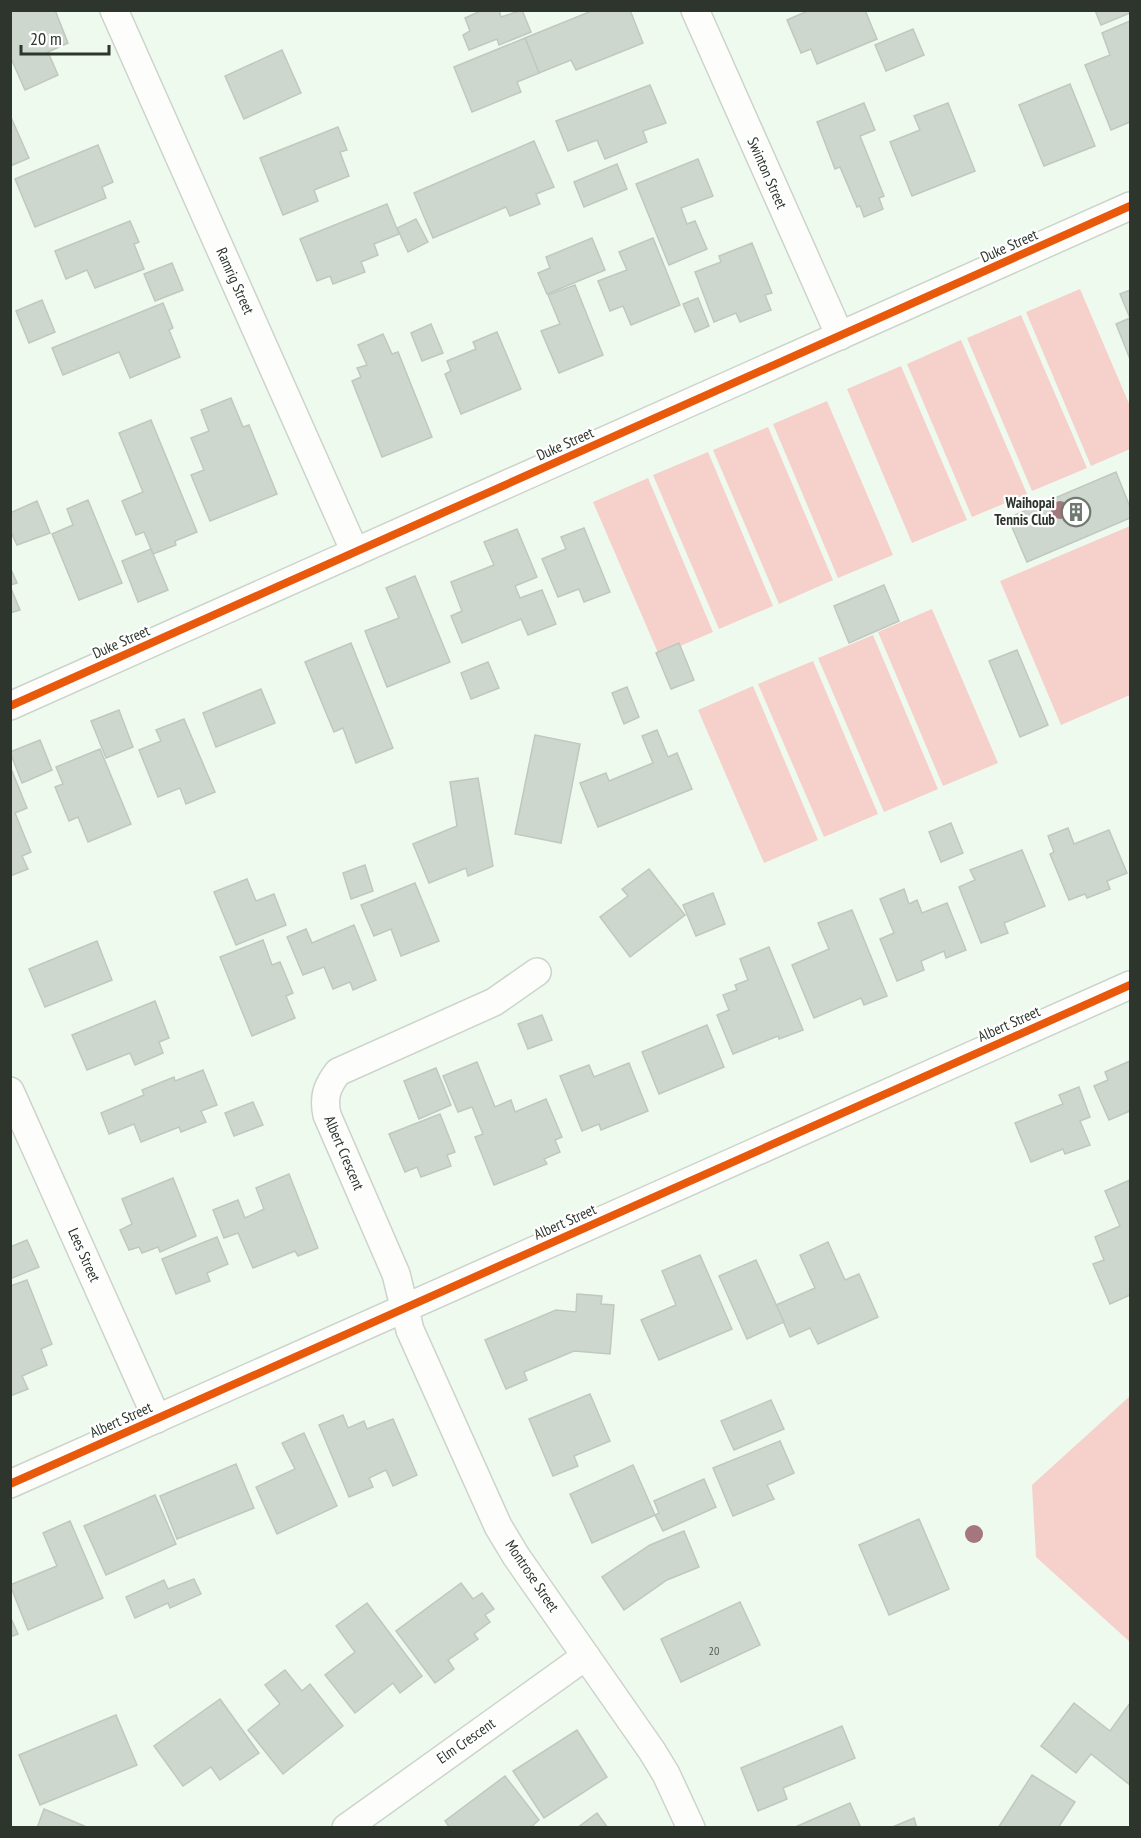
<svg xmlns="http://www.w3.org/2000/svg" width="1141" height="1838" viewBox="0 0 1141 1838" font-family="'PT Sans Narrow',sans-serif">
  <style>
    .green { fill: #f6d0cb }
    .building { fill: #ced7ce; stroke: #c0c8bf; stroke-width: 1.5 }
    .lines { fill: none; stroke-linecap: round; stroke-linejoin: round }
    .street-casing { stroke: #ccd4cb; stroke-width: 30 }
    .street { stroke: #fdfefc; stroke-width: 27 }
    .cycleway-casing { stroke: #fff; stroke-width: 11 }
    .cycleway { stroke: #e8590c; stroke-width: 8 }
    .tree { fill: #a3777c }
    .labels { text-anchor: middle; stroke-width: 4.5; stroke-linejoin: round; paint-order: stroke }
    .number-label { font-size: 12px; fill: #555e55 }
    .street-label { font-size: 15px; fill: #2d352d; stroke: #fff }
    .poi-label { font-size: 15px; font-weight: bold; fill: #2d352d; stroke: #fff; text-anchor: end }
  </style>
  <rect width="100%" height="100%" fill="#effaee"/>
  <g class="green">
    <polygon points="1080,289 1130,406 1130,449 1091,466 1026,312"/>
    <polygon points="1021,315 1087,468 1032,491 967,338"/>
    <polygon points="961,340 1027,494 972,517 907,364"/>
    <polygon points="901,366 967,520 912,543 847,389"/>
    <polygon points="827,401 893,555 838,578 773,424"/>
    <polygon points="768,427 833,580 779,604 713,450"/>
    <polygon points="708,452 773,606 719,629 653,475"/>
    <polygon points="648,478 713,632 659,655 593,502"/>
    <polygon points="1130,526 1130,695 1061,725 1000,581"/>
    <polygon points="932,609 998,763 943,786 878,632"/>
    <polygon points="873,635 938,789 884,812 818,658"/>
    <polygon points="813,661 878,814 824,837 758,684"/>
    <polygon points="753,686 818,840 764,863 698,710"/>
    <polygon points="1130,1396 1130,1642 1036,1557 1032,1485"/>
  </g>
  <g class="building">
    <polygon points="10,10 55,10 68,43 48,52 58,75 25,90 10,56"/>
    <polygon points="483,10 499,10 501,17 522,10 531,32 499,45 497,39 469,50 463,35 470,31 465,18"/>
    <polygon points="594,10 630,10 643,43 576,70 571,60 539,73 525,38"/>
    <polygon points="810,10 865,10 877,39 817,64 811,49 801,53 787,20"/>
    <polygon points="1095,10 1130,10 1130,13 1101,25"/>
    <polygon points="1130,21 1130,122 1111,130 1085,65 1110,55 1102,33"/>
    <polygon points="913,29 924,55 886,71 875,45"/>
    <polygon points="525,38 539,73 517,82 521,92 472,112 454,67"/>
    <polygon points="282,50 301,93 244,119 225,76"/>
    <polygon points="1070,84 1095,146 1044,166 1019,105"/>
    <polygon points="650,85 666,123 643,131 647,142 605,159 597,140 568,151 556,121"/>
    <polygon points="864,103 875,130 860,136 884,196 879,198 883,209 864,217 860,206 857,207 840,167 835,169 817,122"/>
    <polygon points="948,103 975,171 912,196 890,142 920,130 914,116"/>
    <polygon points="10,115 29,158 10,166"/>
    <polygon points="338,127 347,150 340,152 349,176 314,190 318,201 283,215 260,158"/>
    <polygon points="534,141 554,187 536,194 540,204 510,216 506,207 433,238 414,193"/>
    <polygon points="98,145 113,182 102,187 106,198 35,227 15,179"/>
    <polygon points="698,159 713,196 681,208 687,224 695,221 707,249 669,265 636,184"/>
    <polygon points="617,164 627,189 584,207 574,182"/>
    <polygon points="387,204 399,234 374,244 378,255 361,262 365,272 333,284 330,276 317,281 300,239"/>
    <polygon points="416,219 428,242 408,252 397,228"/>
    <polygon points="130,221 139,242 134,244 144,269 95,288 87,270 66,279 55,251"/>
    <polygon points="592,238 605,270 547,294 538,273 550,268 546,257"/>
    <polygon points="653,238 680,305 631,325 623,306 610,311 598,281 627,270 619,252"/>
    <polygon points="752,243 772,293 765,295 771,310 740,322 736,313 714,322 695,272 721,262 719,256"/>
    <polygon points="172,263 183,290 155,301 144,274"/>
    <polygon points="575,285 603,355 559,373 541,331 560,324 548,295"/>
    <polygon points="1130,290 1130,359 1116,324 1130,318 1120,294"/>
    <polygon points="698,298 709,326 695,332 683,304"/>
    <polygon points="42,300 55,332 29,343 16,311"/>
    <polygon points="163,303 173,328 169,330 180,357 130,378 119,352 63,375 52,348"/>
    <polygon points="431,324 443,353 422,361 411,333"/>
    <polygon points="497,332 521,389 461,414 445,374 451,371 447,361 476,349 473,342"/>
    <polygon points="383,334 392,354 398,352 432,437 382,457 352,381 361,377 357,368 367,365 358,345"/>
    <polygon points="231,398 243,427 249,425 277,494 210,521 191,475 204,470 191,438 209,431 201,410"/>
    <polygon points="151,420 197,532 175,541 176,545 153,554 144,532 136,535 122,501 143,492 119,433"/>
    <polygon points="1116,472 1130,507 1130,518 1027,562 1008,518"/>
    <polygon points="88,500 122,583 79,600 52,534 73,525 67,509"/>
    <polygon points="37,501 50,533 17,545 10,530 10,513"/>
    <polygon points="584,528 610,592 584,602 579,589 558,597 542,559 566,549 561,537"/>
    <polygon points="517,529 537,577 515,586 520,598 542,590 556,624 528,635 521,619 462,643 451,616 462,611 451,582 494,565 484,542"/>
    <polygon points="151,549 168,590 138,602 122,561"/>
    <polygon points="10,567 17,583 10,585"/>
    <polygon points="415,576 450,662 387,687 365,631 399,618 386,588"/>
    <polygon points="884,585 899,621 849,643 834,606"/>
    <polygon points="10,586 20,610 10,613"/>
    <polygon points="351,643 393,748 356,763 343,728 334,732 305,662"/>
    <polygon points="679,643 694,680 671,689 656,653"/>
    <polygon points="1017,650 1048,725 1020,737 989,661"/>
    <polygon points="488,662 499,688 471,699 461,673"/>
    <polygon points="627,687 639,717 624,724 612,693"/>
    <polygon points="261,689 275,723 216,747 203,713"/>
    <polygon points="119,710 133,747 106,758 91,721"/>
    <polygon points="184,719 215,792 186,804 180,788 158,797 139,750 161,741 156,730"/>
    <polygon points="657,730 668,757 677,753 692,789 598,827 580,783 606,773 609,781 653,763 642,736"/>
    <polygon points="535,735 580,744 561,843 515,834"/>
    <polygon points="40,740 52,770 22,783 10,752"/>
    <polygon points="100,749 131,824 88,842 78,817 69,821 55,787 63,784 56,767"/>
    <polygon points="10,766 27,808 15,813 31,852 22,856 28,869 10,876"/>
    <polygon points="478,778 493,866 468,876 466,868 429,883 413,844 457,826 450,782"/>
    <polygon points="951,823 963,853 941,862 929,832"/>
    <polygon points="1068,828 1074,844 1109,830 1127,873 1107,881 1110,889 1087,898 1085,894 1069,900 1050,854 1054,852 1048,836"/>
    <polygon points="1022,850 1045,906 1004,923 1008,933 981,943 959,887 975,880 970,870"/>
    <polygon points="365,865 373,891 351,899 343,873"/>
    <polygon points="649,869 685,915 630,957 600,917 628,896 622,889"/>
    <polygon points="247,879 256,901 274,894 286,925 236,945 214,892"/>
    <polygon points="415,883 439,941 401,956 391,929 374,936 361,905"/>
    <polygon points="904,889 909,904 917,900 922,913 947,903 966,950 946,958 944,951 921,961 924,970 897,981 880,939 894,933 880,899"/>
    <polygon points="713,893 725,924 696,936 683,905"/>
    <polygon points="852,910 887,996 864,1005 861,998 814,1018 792,965 829,949 818,923"/>
    <polygon points="354,925 376,980 353,990 350,982 333,989 324,967 303,975 287,937 306,929 312,943"/>
    <polygon points="263,940 272,965 280,962 293,993 286,996 295,1018 252,1036 220,957"/>
    <polygon points="97,941 112,980 45,1007 29,969"/>
    <polygon points="769,947 803,1030 779,1039 778,1036 733,1054 717,1015 729,1010 723,995 737,990 735,985 748,980 740,959"/>
    <polygon points="155,1001 169,1038 159,1042 163,1053 135,1065 130,1053 87,1070 72,1035"/>
    <polygon points="542,1015 552,1040 528,1049 518,1024"/>
    <polygon points="707,1025 724,1067 659,1094 642,1052"/>
    <polygon points="1130,1061 1130,1111 1109,1120 1094,1086 1108,1080 1105,1072"/>
    <polygon points="477,1062 495,1107 511,1100 515,1112 546,1099 562,1137 555,1140 560,1152 544,1159 547,1164 494,1185 475,1137 483,1134 472,1107 458,1112 443,1076"/>
    <polygon points="629,1063 648,1111 601,1130 599,1124 582,1131 560,1076 589,1065 594,1077"/>
    <polygon points="436,1068 451,1105 419,1119 404,1081"/>
    <polygon points="203,1070 217,1105 201,1111 206,1122 181,1132 179,1127 141,1142 134,1124 109,1134 101,1113 144,1095 142,1090 174,1077 175,1081"/>
    <polygon points="1079,1087 1090,1117 1080,1121 1090,1145 1065,1154 1063,1149 1031,1162 1015,1123 1063,1104 1059,1095"/>
    <polygon points="253,1102 263,1125 234,1136 225,1113"/>
    <polygon points="440,1114 455,1152 447,1155 451,1166 421,1177 417,1167 405,1172 389,1134"/>
    <polygon points="289,1174 318,1248 298,1256 295,1251 253,1268 238,1233 224,1238 213,1210 238,1200 245,1218 264,1209 256,1188"/>
    <polygon points="173,1178 196,1236 160,1252 158,1247 142,1253 139,1247 129,1250 120,1230 132,1224 122,1199"/>
    <polygon points="1130,1180 1130,1295 1110,1304 1093,1264 1104,1260 1095,1237 1120,1226 1105,1191"/>
    <polygon points="217,1237 228,1264 207,1273 210,1281 176,1294 162,1259"/>
    <polygon points="27,1240 39,1267 10,1279 10,1247"/>
    <polygon points="828,1242 845,1280 859,1274 878,1317 818,1344 810,1328 790,1337 776,1305 815,1288 800,1255"/>
    <polygon points="700,1255 732,1329 659,1360 641,1320 676,1305 662,1271"/>
    <polygon points="756,1260 784,1322 747,1339 719,1276"/>
    <polygon points="27,1280 52,1344 41,1349 47,1365 22,1376 28,1389 10,1396 10,1286"/>
    <polygon points="577,1294 602,1296 601,1304 614,1305 610,1354 574,1351 524,1372 527,1380 506,1389 485,1340 556,1310 576,1312"/>
    <polygon points="590,1394 610,1441 574,1456 578,1466 553,1476 529,1419"/>
    <polygon points="771,1400 784,1429 734,1450 721,1421"/>
    <polygon points="343,1415 348,1428 364,1421 367,1429 393,1419 417,1475 393,1486 386,1470 369,1478 373,1487 349,1497 319,1425"/>
    <polygon points="304,1433 337,1506 277,1534 256,1487 295,1469 282,1443"/>
    <polygon points="780,1441 794,1473 767,1485 774,1499 733,1516 713,1468"/>
    <polygon points="236,1464 254,1508 177,1539 160,1496"/>
    <polygon points="633,1465 655,1515 592,1543 570,1494"/>
    <polygon points="704,1479 716,1507 663,1531 655,1515 659,1513 654,1501"/>
    <polygon points="155,1495 176,1544 106,1575 84,1526"/>
    <polygon points="919,1519 949,1589 889,1615 859,1545"/>
    <polygon points="70,1521 103,1598 28,1630 10,1585 57,1566 43,1533"/>
    <polygon points="684,1531 699,1567 667,1580 624,1610 602,1577 650,1545"/>
    <polygon points="194,1579 201,1594 170,1608 168,1603 135,1618 126,1597 164,1580 168,1589"/>
    <polygon points="461,1583 473,1599 482,1593 494,1609 485,1615 490,1622 474,1634 478,1639 448,1660 454,1669 435,1683 396,1631"/>
    <polygon points="740,1602 760,1645 681,1682 661,1639"/>
    <polygon points="367,1603 422,1676 400,1693 393,1683 355,1713 325,1675 355,1652 336,1626"/>
    <polygon points="10,1616 18,1634 10,1637"/>
    <polygon points="285,1670 302,1691 310,1684 343,1726 283,1774 248,1730 280,1704 265,1685"/>
    <polygon points="220,1699 259,1753 220,1780 211,1767 183,1786 154,1746"/>
    <polygon points="1074,1703 1110,1731 1130,1703 1130,1785 1091,1754 1076,1773 1041,1746"/>
    <polygon points="116,1715 137,1765 40,1805 19,1755"/>
    <polygon points="842,1726 855,1758 783,1788 787,1799 758,1811 741,1768"/>
    <polygon points="577,1730 607,1777 544,1818 513,1771"/>
    <polygon points="1032,1775 1075,1802 1058,1828 998,1828"/>
    <polygon points="505,1776 539,1820 530,1828 450,1828 445,1821"/>
    <polygon points="850,1803 861,1828 793,1828"/>
    <polygon points="44,1809 89,1828 37,1828"/>
    <polygon points="597,1813 608,1828 577,1828"/>
    <polygon points="914,1818 917,1828 890,1828"/>
  </g>
  <g class="lines">
    <g class="street-casing">
      <g id="street">
        <polyline points="114,10 355,552"/>
        <polyline points="695,10 840,336"/>
        <polyline points="10,706 1130,206"/>
        <path d="M537,972L494,1002L338,1072C327,1086 323,1097 327,1115L396,1274L410,1330L498,1526L516,1556L652,1751L666,1774L691,1828"/>
        <polyline points="10,1091 157,1419"/>
        <polyline points="10,1484 1130,985"/>
        <polyline points="346,1828 586,1656"/>
      </g>
    </g>
    <use href="#street" class="street"/>
    <g class="cycleway-casing">
      <g id="cycleway">
        <polyline points="10,706 1130,206"/>
        <polyline points="10,1484 1130,985"/>
      </g>
    </g>
    <use href="#cycleway" class="cycleway"/>
  </g>
  <g class="tree">
    <circle cx="1060" cy="510" r="9"/>
    <circle cx="974" cy="1534" r="9"/>
  </g>
  <defs>
    <g id="building-ring" transform="scale(1.5)"><circle r="9.5" fill="#fff" stroke="#717a71" stroke-width="1.5"/><path d="M-4-6H4V6H1V3H-1V6H-4ZM-2.5-4.3h1.7v1.8h-1.7ZM.8-4.3h1.7v1.8H.8ZM-2.5-1h1.7V.8h-1.7ZM.8-1h1.7V.8H.8Z" fill="#717a71"/></g>
  </defs>
  <g fill-rule="evenodd">
    <use href="#building-ring" x="1076" y="512"/>
  </g>
  <g class="labels">
    <g class="number-label">
      <text x="714" y="1655">20</text>
    </g>
    <g class="street-label">
      <text transform="translate(767 173) rotate(66)" y="5">Swinton Street</text>
      <text transform="translate(1009 246) rotate(-24)" y="5">Duke Street</text>
      <text transform="translate(235 281) rotate(66)" y="5">Ramrig Street</text>
      <text transform="translate(565 444) rotate(-24)" y="5">Duke Street</text>
      <text transform="translate(121 642) rotate(-24)" y="5">Duke Street</text>
      <text transform="translate(1009 1024) rotate(-24)" y="5">Albert Street</text>
      <text transform="translate(344 1153) rotate(67)" y="5">Albert Crescent</text>
      <text transform="translate(565 1222) rotate(-24)" y="5">Albert Street</text>
      <text transform="translate(84 1255) rotate(66)" y="5">Lees Street</text>
      <text transform="translate(121 1420) rotate(-24)" y="5">Albert Street</text>
      <text transform="translate(532 1576) rotate(56)" y="5">Montrose Street</text>
      <text transform="translate(466 1741) rotate(-35)" y="5">Elm Crescent</text>
    </g>
    <g class="poi-label">
      <text x="1055" y="508">Waihopai<tspan x="1055" dy="17">Tennis Club</tspan></text>
    </g>
  </g>
  <rect width="1141" height="1838" fill="none" stroke="#2d352d" stroke-width="24"/>
  <path d="M21 45v9h88v-9" fill="none" stroke="#2d352d" stroke-width="3"/>
  <text x="30" y="45" font-size="18" fill="#2d352d" stroke="#ffffff" stroke-width="4.5" paint-order="stroke">20 m</text>
</svg>
